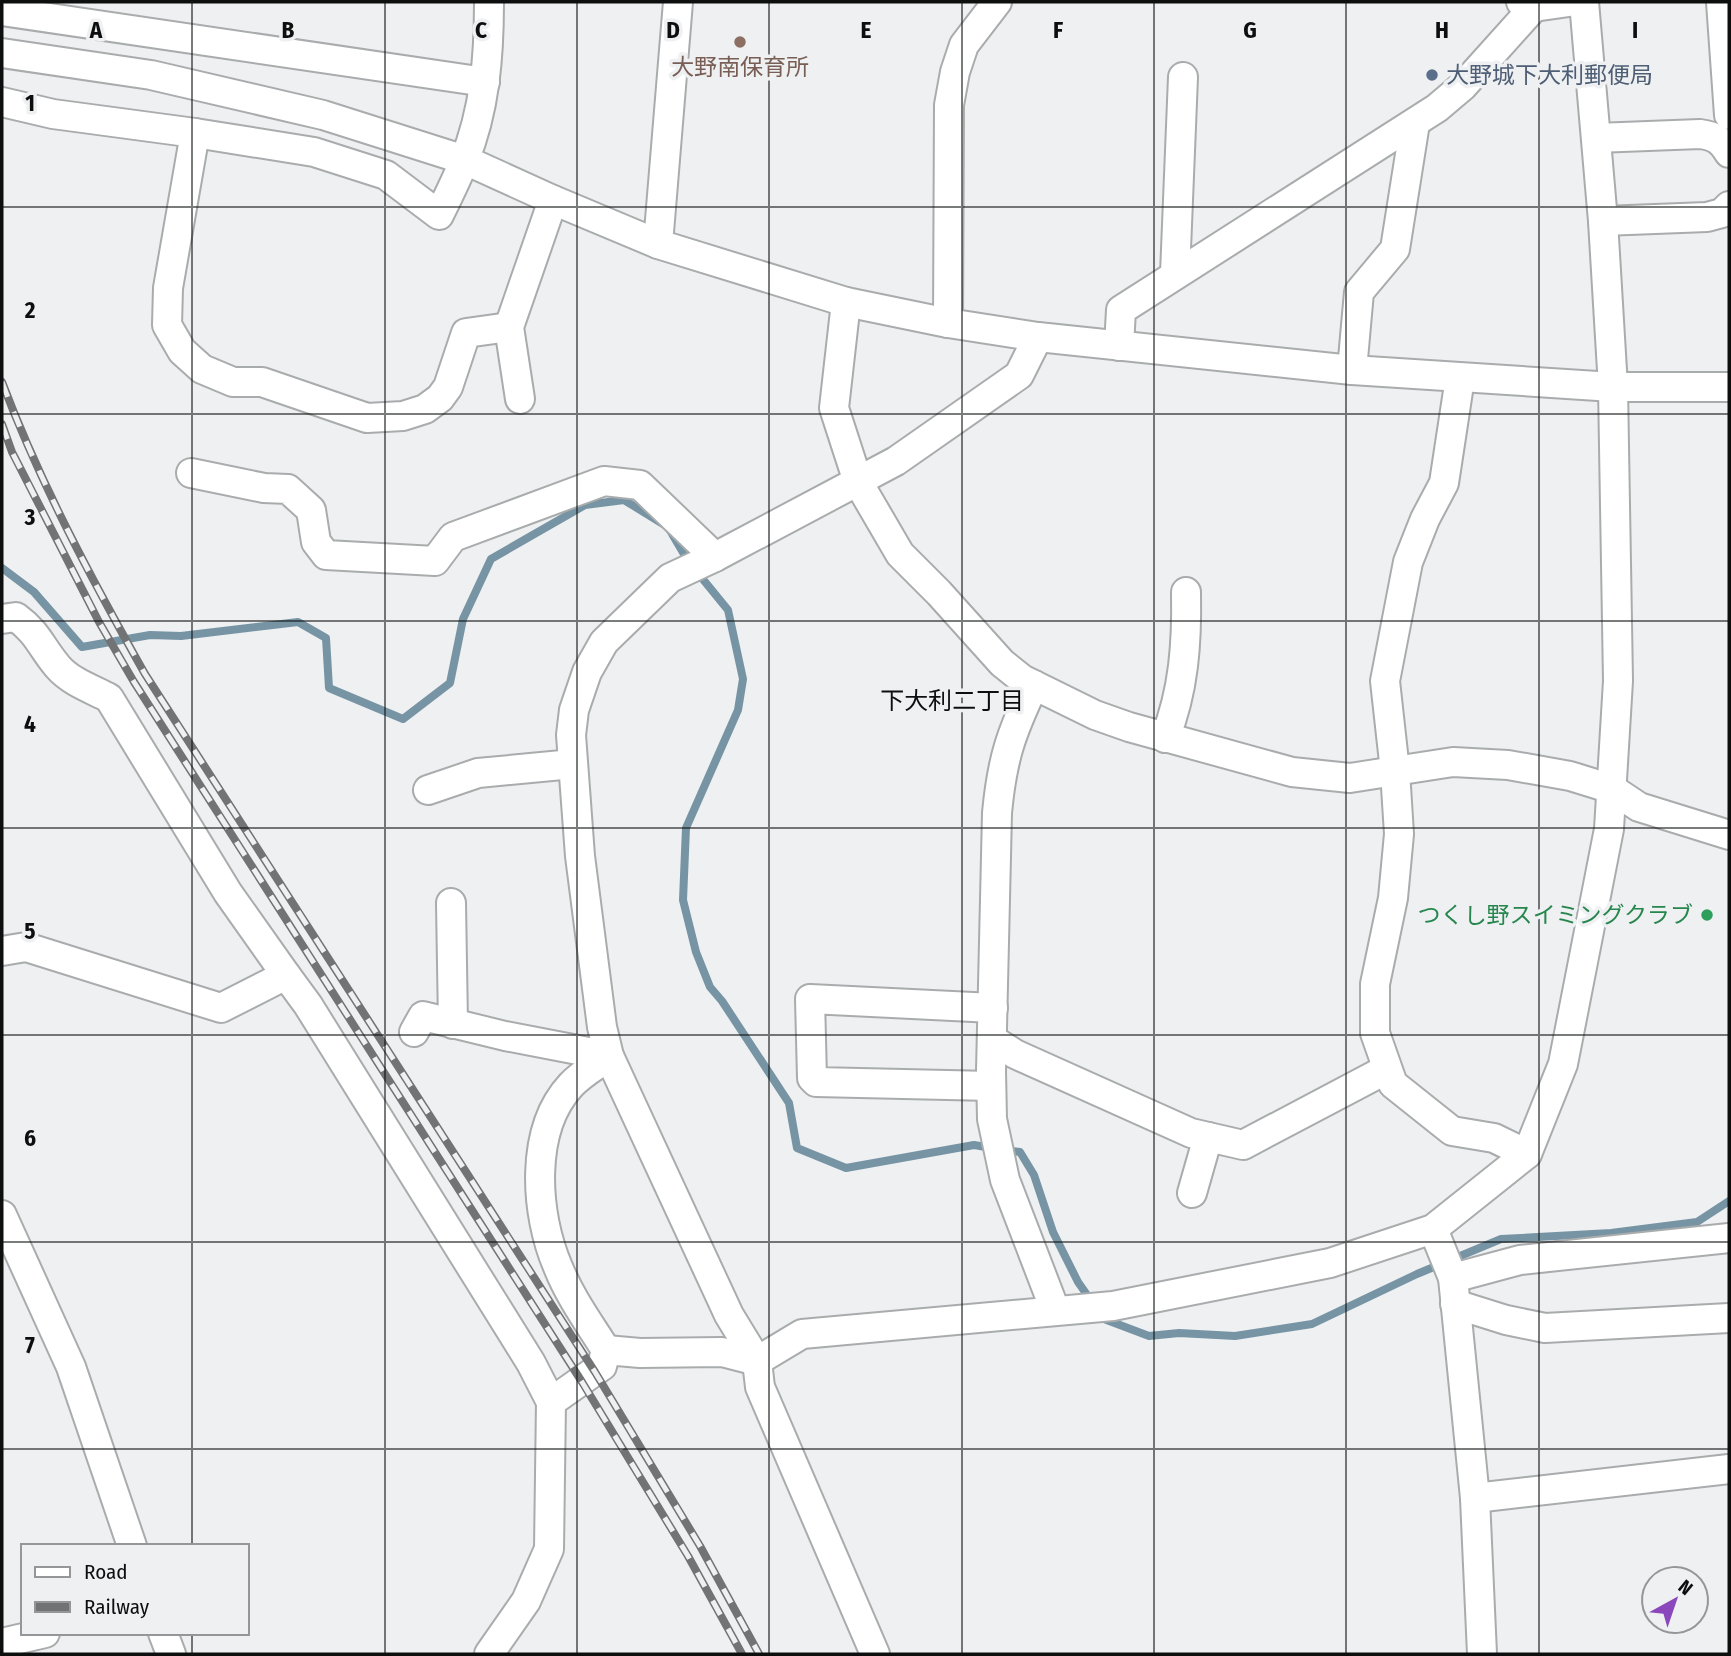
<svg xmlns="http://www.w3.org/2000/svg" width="1731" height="1656" viewBox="0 0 1731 1656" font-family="'Fira Sans Condensed','Noto Sans JP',sans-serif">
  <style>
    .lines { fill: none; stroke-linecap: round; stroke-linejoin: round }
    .stream { stroke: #7794a4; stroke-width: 8 }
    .minor-casing { stroke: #a9acad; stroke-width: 32 }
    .minor { stroke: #fff; stroke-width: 28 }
    .rail-casing { stroke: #727374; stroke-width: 8 }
    .rail { stroke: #eef0f2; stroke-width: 5; stroke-dasharray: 16; stroke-linecap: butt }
    .grid { fill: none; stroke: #0d0e0e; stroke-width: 2; stroke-opacity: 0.55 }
    .education-dot { fill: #8d6e63; stroke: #eef0f2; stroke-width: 2.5 }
    .service-dot { fill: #5c6f8a; stroke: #eef0f2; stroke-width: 2.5 }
    .leisure-dot { fill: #2e9e5b; stroke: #eef0f2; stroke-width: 2.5 }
    .labels { text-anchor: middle; stroke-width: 7; stroke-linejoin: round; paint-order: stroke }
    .education-label { font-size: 23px; fill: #785e54; stroke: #eef0f2 }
    .service-label { font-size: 23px; fill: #4e5e75; stroke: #eef0f2; text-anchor: start }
    .leisure-label { font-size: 23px; fill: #27864d; stroke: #eef0f2; text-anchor: end }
    .neighbourhood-label { font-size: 24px; fill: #0d0e0e; stroke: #eef0f2 }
    .grid-label { font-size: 23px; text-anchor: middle; font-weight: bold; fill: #0d0e0e; stroke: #eef0f2; stroke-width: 7; stroke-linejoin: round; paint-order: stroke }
  </style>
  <rect width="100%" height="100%" fill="#eef0f2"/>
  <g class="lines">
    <g class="stream">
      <polyline points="2,568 34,592 82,647 150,635 181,636 298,622 326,638 329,688 403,719 450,683 463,619 491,559 585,505 624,500 668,527 688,561 728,610 743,679 738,710 686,828 683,900 696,952 710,987 722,1001 789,1103 797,1148 846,1168 974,1145 992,1148"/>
      <polyline points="1004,1150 1020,1152 1034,1175 1053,1232 1078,1282 1092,1302"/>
      <polyline points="1102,1316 1104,1319 1149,1336 1179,1333 1235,1336 1312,1324 1417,1274 1501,1239 1611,1233 1697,1222 1729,1201"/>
    </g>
    <g class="minor-casing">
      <g id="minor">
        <polyline points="1521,2 1534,7 1569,2"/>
        <polyline points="1721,2 1729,115"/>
        <polyline points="2,11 485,82"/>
        <polyline points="2,53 151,75 323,115 465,160 553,200 658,244 846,302 948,323 1038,337 1352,370 1613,387 1729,387"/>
        <path d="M2,102L53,114L195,133L314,152L386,175L439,215C448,197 457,179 464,161C485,110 489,56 489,2"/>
        <polyline points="195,133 168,288 167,325 182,351 202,369 233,382 262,382 367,418 403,416 425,409 440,398 448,387 466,333 509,327"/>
        <path d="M1596,138L1700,134C1715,136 1721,140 1729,153"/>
        <polyline points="1603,221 1707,217 1722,213 1729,206"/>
        <polyline points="658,244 678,2"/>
        <polyline points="1175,274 1183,77"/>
        <polyline points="846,302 834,408 858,482 900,554 939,593 1002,663 1022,679 1095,715 1129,727 1292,772 1350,778 1453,762 1508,765 1570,776 1612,789 1639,807 1729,835"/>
        <polyline points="948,323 949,105 955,72 964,45 997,2"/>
        <polyline points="1119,346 1121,310 1437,108 1463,86 1534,7"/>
        <polyline points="1352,370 1359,292 1395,249 1415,123"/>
        <polyline points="1460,378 1444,483 1425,519 1408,562 1385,681 1395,771 1399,834 1393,898 1375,984 1375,1033 1393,1084 1452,1131 1494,1138 1527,1154"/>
        <polyline points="520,399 509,327 553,200"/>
        <polyline points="191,473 264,488 288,489 311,510 316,542 326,555 435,561 453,537 604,481 640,485 715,557"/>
        <path d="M2,619L16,617C38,633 41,647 58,667C71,682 92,689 109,698L228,893L286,975"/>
        <path d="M1034,685C1011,733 1002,759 997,813L991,1071L992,1119L1005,1180L1055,1310"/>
        <path d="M1165,738C1184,690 1187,643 1186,592"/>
        <polyline points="428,790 478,773 573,764"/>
        <polyline points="451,903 453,1024"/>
        <polyline points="2,951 26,947 221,1008 286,975 308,1005 531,1363 551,1402 549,1549 526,1601 489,1654"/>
        <polyline points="414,1032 423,1016 505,1036 609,1056"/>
        <polyline points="993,1040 1015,1054 1191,1133 1243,1145 1387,1069"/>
        <polyline points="991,1086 816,1082 812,1078 810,999 993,1008"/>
        <polyline points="1192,1193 1208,1137"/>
        <polyline points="2,1215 71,1367 132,1546"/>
        <polyline points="1433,1229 1453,1278 1475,1498 1482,1654"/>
        <polyline points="1453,1278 1520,1260 1729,1238"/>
        <polyline points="1455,1304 1506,1320 1545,1328 1729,1318"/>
        <path d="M606,1350C589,1323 570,1297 558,1267C535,1214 529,1130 571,1085C581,1074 597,1065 609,1056"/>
        <polyline points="551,1402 602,1366 606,1350 640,1353 722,1352 757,1361 802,1334 1113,1306 1330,1263 1433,1229 1527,1154 1563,1064 1609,829 1618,681 1613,387 1603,221 1584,2"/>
        <polyline points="1475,1498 1729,1469"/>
        <polyline points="163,1633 171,1654"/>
        <polyline points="2,1643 45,1633"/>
        <polyline points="875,1654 760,1387 757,1361 729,1315 609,1056 602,1027 580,856 571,735 574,710 587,672 604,642 670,578 715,557 896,461 1019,375 1038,337"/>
      </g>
    </g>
    <use href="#minor" class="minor"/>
    <g class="rail-casing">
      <g id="rail">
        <path d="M2,382C40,483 92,580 145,674L595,1372L700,1546L759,1654"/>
        <polyline points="2,424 12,452 99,622 134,682 582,1382 688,1556 742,1654"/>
      </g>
    </g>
    <use href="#rail" class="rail"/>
  </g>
  <path class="grid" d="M192,2V1546M385,2V1654M577,2V1654M769,2V1654M962,2V1654M1154,2V1654M1346,2V1654M1539,2V1654M2,207H1729M2,414H1729M2,621H1729M2,828H1729M2,1035H1729M2,1242H1729M2,1449H1729M192,1633V1654"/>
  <circle class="education-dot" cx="740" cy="42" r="7"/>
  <circle class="service-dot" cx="1432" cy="75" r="7"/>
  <circle class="leisure-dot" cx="1707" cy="915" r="7"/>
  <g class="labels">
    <g class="education-label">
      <text x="740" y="75">大野南保育所</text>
    </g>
    <g class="service-label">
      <text x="1446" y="83">大野城下大利郵便局</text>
    </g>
    <g class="leisure-label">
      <text x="1693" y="923">つくし野スイミングクラブ</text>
    </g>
    <g class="neighbourhood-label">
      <text x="952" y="709">下大利二丁目</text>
    </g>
  </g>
  <g class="grid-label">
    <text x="96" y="38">A</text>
    <text x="288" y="38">B</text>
    <text x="481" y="38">C</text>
    <text x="673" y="38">D</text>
    <text x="866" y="38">E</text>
    <text x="1058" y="38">F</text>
    <text x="1250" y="38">G</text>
    <text x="1442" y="38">H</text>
    <text x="1635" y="38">I</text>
    <text x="30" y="111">1</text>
    <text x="30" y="318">2</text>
    <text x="30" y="525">3</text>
    <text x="30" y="732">4</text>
    <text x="30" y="939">5</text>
    <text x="30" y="1146">6</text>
    <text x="30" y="1353">7</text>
  </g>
  <rect width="1731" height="1656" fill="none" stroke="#0d0e0e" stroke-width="7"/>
  <rect x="21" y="1544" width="228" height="91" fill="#eef0f2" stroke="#949697" stroke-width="2"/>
  <rect x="35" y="1567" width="35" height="10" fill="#ffffff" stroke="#949697" stroke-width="2"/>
  <text x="84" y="1579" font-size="21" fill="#0d0e0e">Road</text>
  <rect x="35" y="1602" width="35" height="10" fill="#727374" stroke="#949697" stroke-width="2"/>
  <text x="84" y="1614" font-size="21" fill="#0d0e0e">Railway</text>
  <g transform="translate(1675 1600) rotate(40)"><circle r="33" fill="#eef0f2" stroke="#949697" stroke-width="2"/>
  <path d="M0-5L12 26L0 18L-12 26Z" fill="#8b47bc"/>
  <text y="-10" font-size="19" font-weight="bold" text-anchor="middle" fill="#0d0e0e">N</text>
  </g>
</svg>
